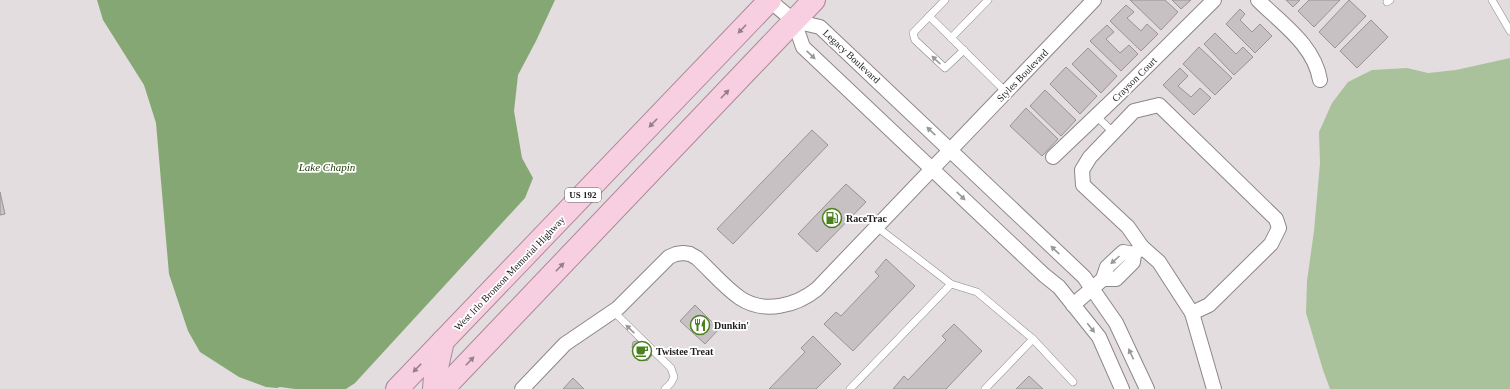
<svg xmlns="http://www.w3.org/2000/svg" width="1510" height="389" viewBox="0 0 1510 389" font-family="'Times New Roman',serif">
  <style>
    .green { fill: #a9c29b }
    .water { fill: #85a773 }
    .building { fill: #c7c1c3; stroke: #999395 }
    .lines { fill: none; stroke-linecap: round; stroke-linejoin: round }
    .service-casing { stroke: #8d8689; stroke-width: 8 }
    .minor-casing { stroke: #8d8689; stroke-width: 16 }
    .trunk-casing { stroke: #ab8997; stroke-width: 24 }
    .service { stroke: #fff; stroke-width: 7 }
    .minor { stroke: #fff; stroke-width: 14 }
    .trunk { stroke: #f8cfe0; stroke-width: 22 }
    .oneway { fill: #967f89 }
    .oneway2 { fill: #9a999a }
    .labels { text-anchor: middle; stroke-width: 3.5; stroke-linejoin: round; paint-order: stroke }
    .shield { fill: #fff; stroke: #626162; stroke-width: 1 }
    .shield-label { font-size: 9px; font-weight: bold; fill: #1f1d1e }
    .street-label { font-size: 10px; fill: #1f1d1e; stroke: #fff }
    .poi-label { font-size: 10px; font-weight: bold; fill: #1f1d1e; stroke: #fff; text-anchor: start }
    .water-label { font-size: 11px; font-style: italic; fill: #1a3900; stroke: #fff }
  </style>
  <rect width="100%" height="100%" fill="#e4dde0"/>
  <polygon class="green" points="1510,58 1510,389 1330,389 1323,370 1306,313 1307,281 1314,231 1320,163 1319,132 1332,103 1348,82 1372,70 1407,68 1428,73 1456,70"/>
  <polygon class="water" points="97,0 555,0 536,41 518,75 514,111 522,158 533,178 525,198 355,383 346,389 295,389 280,387 277,388 266,387 239,377 200,352 188,331 169,274 156,123 144,85 103,20"/>
  <g class="building">
    <polygon points="1130,0 1165,0 1178,12 1161,30"/>
    <polygon points="1172,0 1191,0 1181,9"/>
    <polygon points="1286,0 1300,0 1293,7"/>
    <polygon points="1309,0 1340,0 1314,27 1298,11"/>
    <polygon points="1349,0 1366,16 1335,48 1319,32"/>
    <polygon points="1126,5 1134,12 1127,18 1141,31 1147,24 1158,34 1141,51 1110,21"/>
    <polygon points="1240,9 1245,14 1240,20 1252,32 1260,24 1272,36 1255,53 1226,24"/>
    <polygon points="1371,20 1388,37 1357,68 1340,51"/>
    <polygon points="1107,25 1114,32 1106,39 1120,53 1129,45 1138,54 1121,71 1090,41"/>
    <polygon points="1215,33 1236,54 1243,47 1253,57 1234,75 1204,44"/>
    <polygon points="1199,47 1232,78 1215,95 1183,64"/>
    <polygon points="1088,48 1117,76 1101,93 1072,64"/>
    <polygon points="1066,67 1097,96 1080,114 1050,84"/>
    <polygon points="1180,68 1188,76 1178,86 1191,97 1200,88 1211,98 1194,115 1163,85"/>
    <polygon points="1045,90 1076,120 1061,136 1030,106"/>
    <polygon points="1026,108 1058,139 1042,156 1010,126"/>
    <polygon points="812,130 828,145 733,244 717,229"/>
    <polygon points="846,184 866,202 817,252 798,234"/>
    <polygon points="0,192 5,214 0,215"/>
    <polygon points="886,259 915,286 853,351 824,324 836,312 841,316 879,276 875,272"/>
    <polygon points="695,305 719,329 705,344 680,321"/>
    <polygon points="954,324 982,351 946,389 893,389 904,376 908,380 946,340 942,336"/>
    <polygon points="813,336 841,364 816,389 769,389 805,352 801,348"/>
    <polygon points="636,341 638,341 652,355 647,361 632,348 633,342"/>
    <polygon points="1029,376 1043,389 1016,389"/>
    <polygon points="573,378 584,389 563,389"/>
  </g>
  <g class="lines">
    <g class="service-casing">
      <g id="service">
        <polyline points="945,0 913,33 915,40 945,68 964,50"/>
        <polyline points="1492,0 1510,31"/>
        <polyline points="1387,2 1390,0"/>
        <polyline points="929,16 1006,92"/>
        <polyline points="951,38 988,0"/>
        <polyline points="1096,116 1114,133"/>
        <polyline points="877,227 951,284 977,292 1033,339 1073,382"/>
        <polyline points="613,311 671,368 674,377 671,383 665,389"/>
        <polyline points="850,389 951,284"/>
        <polyline points="985,389 1033,339"/>
      </g>
    </g>
    <g class="minor-casing">
      <g id="minor">
        <polyline points="769,0 794,21 820,27 1084,277 1116,323 1147,389"/>
        <path d="M1258,0C1282,24 1314,45 1320,80"/>
        <polyline points="794,21 803,47 1044,275 1059,287 1099,337 1122,389"/>
        <polyline points="1053,157 1117,96 1214,0"/>
        <polyline points="1142,247 1128,227 1083,185 1082,170 1090,157 1134,111 1159,105 1276,219 1279,228 1271,244 1209,305 1192,313"/>
        <polyline points="1134,254 1142,247 1159,262 1192,313 1214,389"/>
        <polyline points="1073,305 1103,279 1107,267 1123,252 1134,254 1133,262 1116,279 1103,279"/>
        <path d="M522,389L565,344L618,308L669,257L676,254L683,253L690,254L697,258C711,271 724,287 740,298C764,314 796,306 817,289L1094,0"/>
      </g>
    </g>
    <g class="trunk-casing">
      <g id="trunk">
        <polyline points="397,389 770,0"/>
        <polyline points="434,389 435,376 443,341"/>
        <polyline points="443,389 814,0"/>
      </g>
    </g>
    <use href="#service" class="service"/>
    <use href="#minor" class="minor"/>
    <use href="#trunk" class="trunk"/>
  </g>
  <defs><path id="oneway-solid" d="M-6-.8H1V-3.2L6.5 0L1 3.2V.8H-6Z"/></defs>
  <g class="oneway">
    <use href="#oneway-solid" transform="translate(742 29) rotate(134)"/>
    <use href="#oneway-solid" transform="translate(725 94) rotate(-46)"/>
    <use href="#oneway-solid" transform="translate(653 123) rotate(134)"/>
    <use href="#oneway-solid" transform="translate(560 267) rotate(-46)"/>
    <use href="#oneway-solid" transform="translate(470 361) rotate(-46)"/>
    <use href="#oneway-solid" transform="translate(417 368) rotate(134)"/>
  </g>
  <g class="oneway2">
    <use href="#oneway-solid" transform="translate(811 55) rotate(43)"/>
    <use href="#oneway-solid" transform="translate(936 60) rotate(-137)"/>
    <use href="#oneway-solid" transform="translate(931 131) rotate(-137)"/>
    <use href="#oneway-solid" transform="translate(961 196) rotate(44)"/>
    <use href="#oneway-solid" transform="translate(1055 250) rotate(-136)"/>
    <use href="#oneway-solid" transform="translate(1115 260) rotate(138)"/>
    <use href="#oneway-solid" transform="translate(1091 328) rotate(51)"/>
    <use href="#oneway-solid" transform="translate(630 329) rotate(-136)"/>
    <use href="#oneway-solid" transform="translate(1131 354) rotate(-115)"/>
  </g>
  <defs>
    <g id="fuel-ring" transform="scale(1)"><circle r="9.5" fill="#fff" stroke="#49821c" stroke-width="1.5"/><path d="M-5.5-6h7V0h2V4h1.3V-2.5L3-4.5l.8-.8L6-3V5H2.5V1h-1V6h-7ZM-4.2-4.7v3.2H.2V-4.7Z" fill="#49821c"/></g>
    <g id="restaurant-ring" transform="scale(1)"><circle r="9.5" fill="#fff" stroke="#49821c" stroke-width="1.5"/><path d="M-5-6h1v4h1v-4h1v4h1v-4h1v5L-1.5 .5V6h-2V.5L-5-1ZM5-6V6H3V1.5H1.5Q1.5-4 5-6Z" fill="#49821c"/></g>
    <g id="cafe-ring" transform="scale(1)"><circle r="9.5" fill="#fff" stroke="#49821c" stroke-width="1.5"/><path d="M-5.5-4.5H6V0H3Q3 3.5 0 3.5H-2.5Q-5.5 3.5-5.5 0ZM3-3.2v2h1.7v-2ZM-6 4.5H4V6H-6Z" fill="#49821c"/></g>
  </defs>
  <g fill-rule="evenodd">
    <use href="#fuel-ring" x="832" y="218"/>
    <use href="#restaurant-ring" x="700" y="325"/>
    <use href="#cafe-ring" x="642" y="351"/>
  </g>
  <g class="labels">
    <rect class="shield" x="565" y="188" width="36" height="14" rx="3"/>
    <g class="shield-label">
      <text x="583" y="198">US 192</text>
    </g>
    <g class="street-label">
      <text transform="translate(852 56) rotate(43)" y="4">Legacy Boulevard</text>
      <text transform="translate(1022 75) rotate(-46)" y="4">Styles Boulevard</text>
      <text transform="translate(1134 79) rotate(-45)" y="4">Crayson Court</text>
      <text transform="translate(509 273) rotate(-46)" y="4">West Irlo Bronson Memorial Highway</text>
    </g>
    <g class="poi-label">
      <text x="846" y="222">RaceTrac</text>
      <text x="714" y="329">Dunkin'</text>
      <text x="656" y="355">Twistee Treat</text>
    </g>
    <g class="water-label">
      <text x="327" y="171">Lake Chapin</text>
    </g>
  </g>
</svg>
